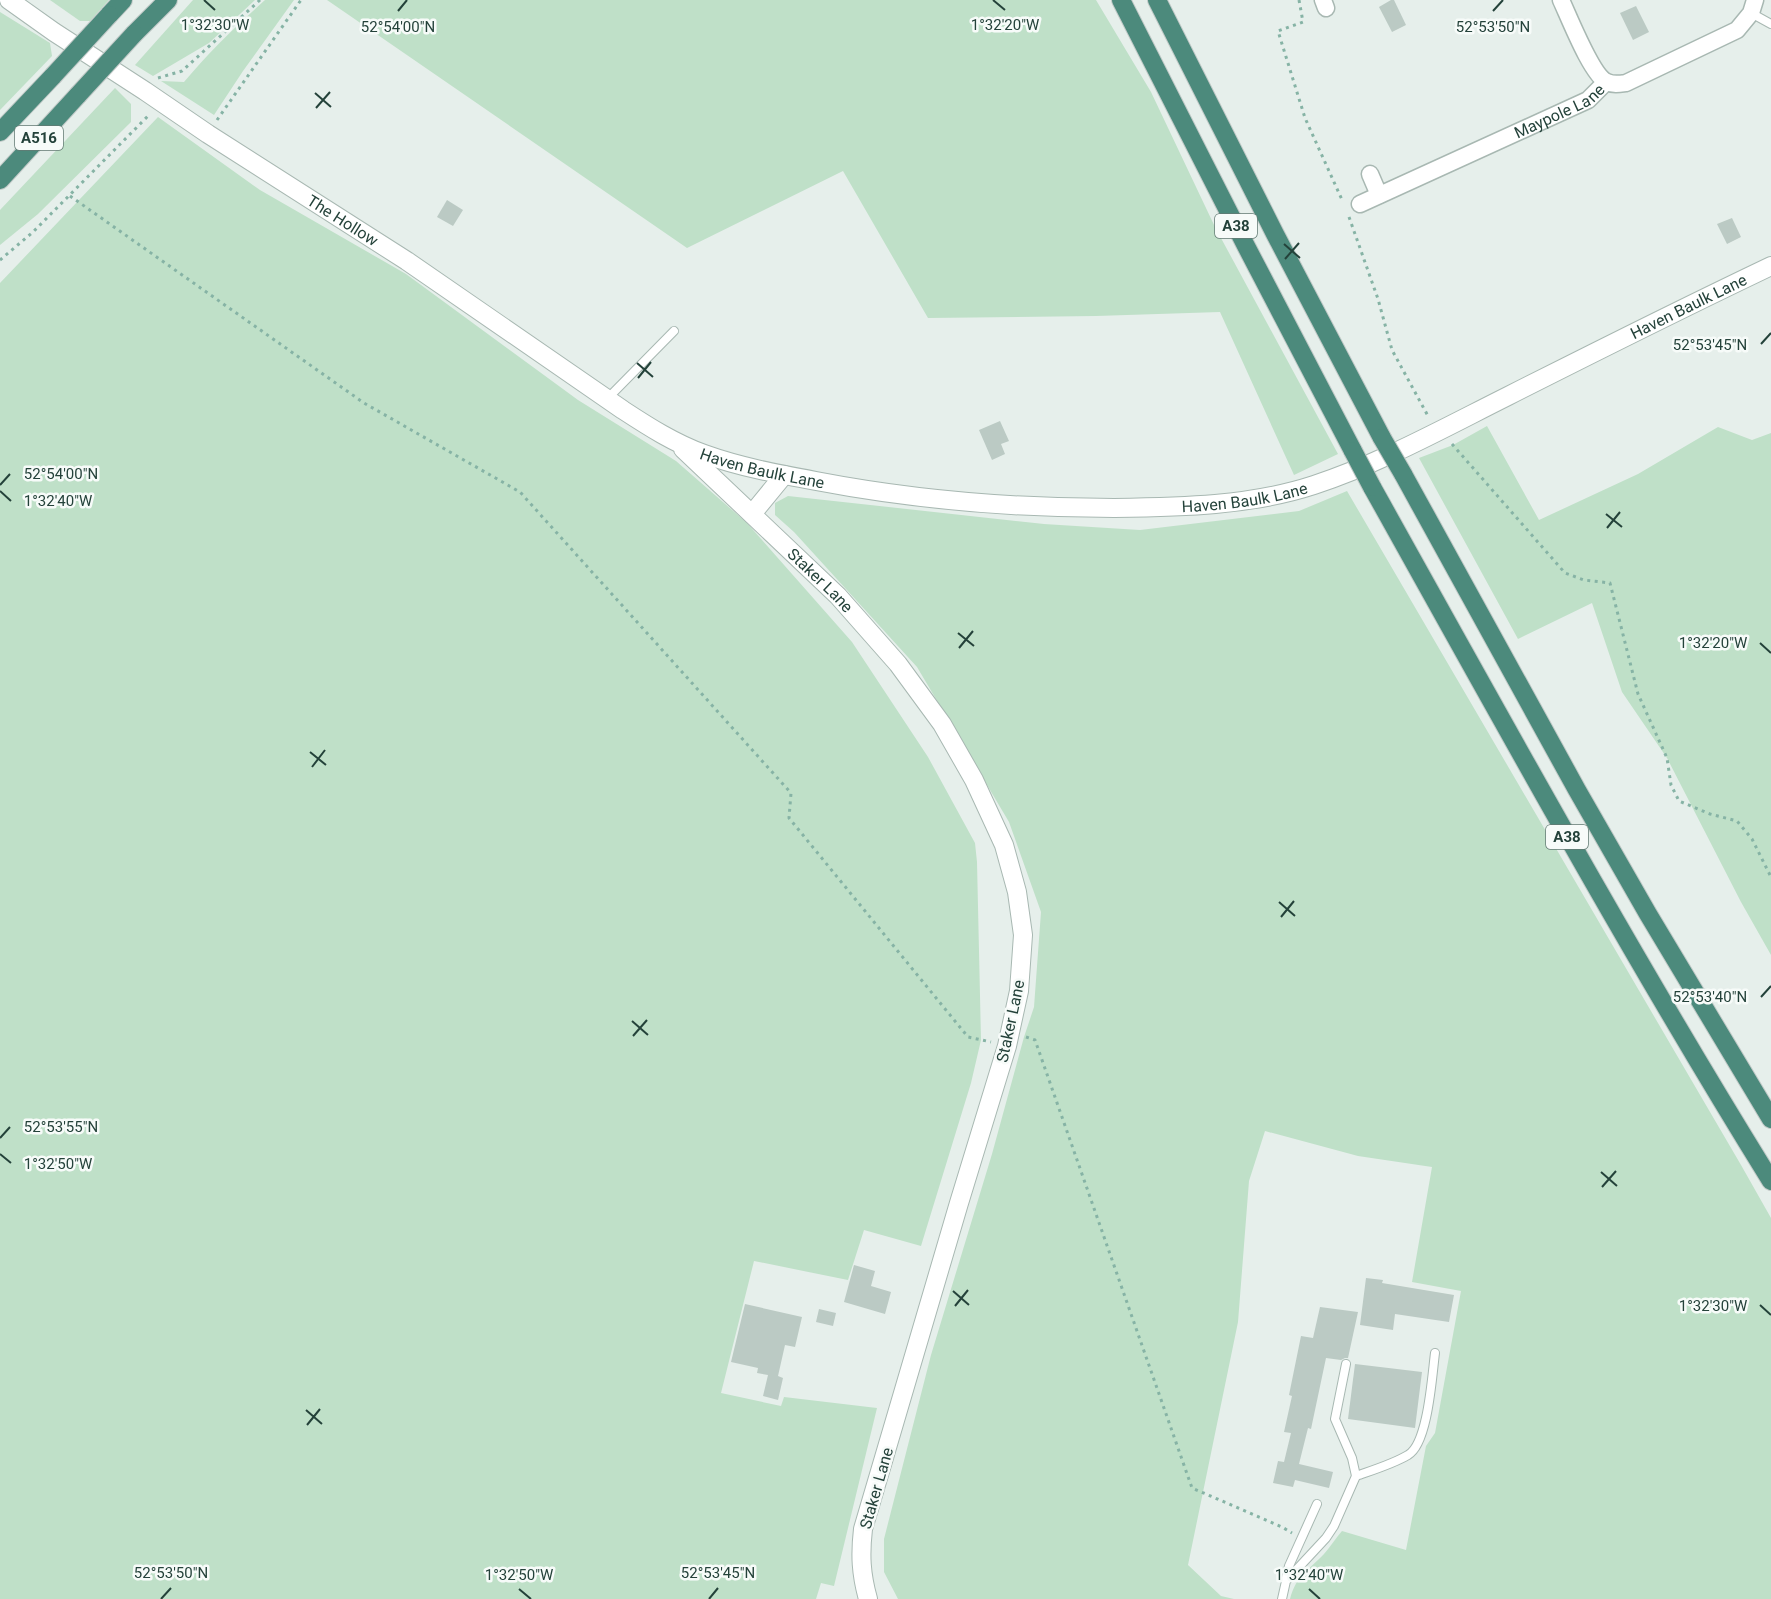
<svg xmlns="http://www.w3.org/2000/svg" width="1771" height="1599" viewBox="0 0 1771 1599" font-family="Roboto,sans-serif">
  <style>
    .green { fill: #bfe0c8 }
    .building { fill: #bbcac4 }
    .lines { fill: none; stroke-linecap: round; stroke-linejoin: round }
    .service-casing { stroke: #a8b8b2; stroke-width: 10 }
    .minor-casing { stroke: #a8b8b2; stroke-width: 19 }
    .tertiary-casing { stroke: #a8b8b2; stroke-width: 20 }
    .trunk-casing { stroke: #c2cac8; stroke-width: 20 }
    .path { stroke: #86b3a5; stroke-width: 3; stroke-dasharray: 3 4.5; stroke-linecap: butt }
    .service { stroke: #fff; stroke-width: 8 }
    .minor { stroke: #fff; stroke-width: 16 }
    .tertiary { stroke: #fff; stroke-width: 18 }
    .trunk { stroke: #4c8a7c; stroke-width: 18 }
    .trunk-bridge-casing { stroke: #c2cac8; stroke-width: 20; stroke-linecap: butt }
    .trunk-bridge { stroke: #4c8a7c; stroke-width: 18 }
    .ticks { fill: none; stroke: #24423a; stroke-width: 2 }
    .labels { text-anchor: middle; stroke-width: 5; stroke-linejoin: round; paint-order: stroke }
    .shield { fill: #f7fbf9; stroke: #637a73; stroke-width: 1.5 }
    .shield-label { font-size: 15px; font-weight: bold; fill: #24423a }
    .street-label { font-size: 16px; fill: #24423a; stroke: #f7fbf9 }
    .ticks-label { font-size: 15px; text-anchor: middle; fill: #24423a; stroke: #f7fbf9; stroke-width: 5; stroke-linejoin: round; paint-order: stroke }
  </style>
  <rect width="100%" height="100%" fill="#e6efeb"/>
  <g class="green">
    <polygon points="50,0 109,0 90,21 80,21"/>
    <polygon points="193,0 255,0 209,43 153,76 135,65"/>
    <path d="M265,0H294L243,71L214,115L161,81L184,82C209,52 236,26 265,0Z"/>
    <polygon points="327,0 1096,0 1151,92 1215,227 1338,454 1294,475 1220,312 1096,316 928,318 843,171 687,248"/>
    <polygon points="0,12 50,43 52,56 0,110"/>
    <polygon points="115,88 131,104 131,122 38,214 0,245 0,210"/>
    <polygon points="158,117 260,190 406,274 578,400 676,461 747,523 852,642 928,757 975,843 977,862 981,1040 971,1083 921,1246 864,1230 848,1280 754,1261 721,1393 781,1406 784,1397 877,1408 834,1586 821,1583 816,1599 0,1599 0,283"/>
    <polygon points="1487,426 1539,520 1638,474 1718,427 1752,440 1771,433 1771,955 1741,902 1667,758 1622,692 1592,603 1518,639 1419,458 1453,445"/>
    <path d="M1347,491L1741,1165L1771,1218V1599H1290C1297,1574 1308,1571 1324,1554C1330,1547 1336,1538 1342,1531L1406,1550L1426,1446L1435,1433L1461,1291L1412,1282L1432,1167L1358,1156L1265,1131L1249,1181L1238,1322L1188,1565L1221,1596L1234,1599H898L884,1572V1539L931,1355L992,1154L1024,1037L1034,1007L1041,912L1009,822L917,667L794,532L775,515V503L788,496L1044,524L1140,530L1299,511Z"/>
  </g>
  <g class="building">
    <polygon points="1391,0 1394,0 1406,25 1392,32 1379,7"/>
    <polygon points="1636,6 1649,32 1633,40 1620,13"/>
    <polygon points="447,200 463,210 453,226 437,217"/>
    <polygon points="1732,218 1741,237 1727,244 1717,224"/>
    <polygon points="1000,421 1009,441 1001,444 1005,454 992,460 979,430"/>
    <polygon points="854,1265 875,1271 871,1286 891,1292 885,1314 844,1302"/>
    <polygon points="1366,1278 1383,1280 1382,1283 1454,1295 1449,1322 1395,1314 1393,1330 1360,1325"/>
    <polygon points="745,1304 802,1317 795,1347 785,1345 778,1376 783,1378 778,1400 763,1396 768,1375 757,1373 758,1368 731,1362"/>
    <polygon points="1320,1307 1358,1312 1348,1358 1345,1358 1341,1360 1326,1358 1311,1429 1308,1428 1299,1464 1333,1472 1329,1488 1295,1480 1293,1487 1273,1483 1278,1461 1284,1462 1291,1433 1284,1432 1292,1396 1289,1395 1301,1336 1313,1338"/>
    <polygon points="819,1309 836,1313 833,1326 816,1322"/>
    <polygon points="1355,1364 1422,1372 1415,1428 1348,1419"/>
  </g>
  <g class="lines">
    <g class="service-casing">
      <g id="service">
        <polyline points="1751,13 1771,24"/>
        <polyline points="607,399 674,331"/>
        <path d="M1356,1476C1373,1470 1393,1464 1408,1455C1428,1444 1432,1376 1435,1353"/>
        <polyline points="1286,1578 1289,1566 1317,1504"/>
        <polyline points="1282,1599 1286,1581 1326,1538 1334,1526 1356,1476 1352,1458 1335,1419 1346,1364"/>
      </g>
    </g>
    <g class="minor-casing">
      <g id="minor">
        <polyline points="1323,0 1326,8"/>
        <path d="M1561,0C1569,17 1592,76 1607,82C1613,85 1619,84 1626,83L1737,30L1751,13L1755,0"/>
        <polyline points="1370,174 1379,195"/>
        <path id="s1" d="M1360,204L1588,100L1606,82"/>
      </g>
    </g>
    <g class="tertiary-casing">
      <g id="tertiary">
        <path id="s2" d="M9,0L54,32L145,91L208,134L407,261L623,410C649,427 674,443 704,454C740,467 778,474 816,481C915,500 1013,508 1114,508C1181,507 1250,506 1314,485C1381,463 1444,428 1508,396C1595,352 1683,308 1771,266"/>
        <path id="s3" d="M683,449L838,596L898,664L942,724L974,780L1004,845L1017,892L1023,935L1019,991L1007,1046L959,1203L863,1529C860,1555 861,1574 868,1599"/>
        <polyline points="752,514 784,475"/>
      </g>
    </g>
    <g class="trunk-casing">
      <g id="trunk">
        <polyline points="1121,0 1246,246 1353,451"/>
        <polyline points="1157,0 1275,234 1382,438"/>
        <polyline points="109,15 123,0"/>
        <polyline points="134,34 168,0"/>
        <polyline points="0,132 53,76"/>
        <polyline points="0,180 78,95"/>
        <polyline points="1403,474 1577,790 1648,914 1771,1119"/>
        <path d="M1372,487C1502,720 1630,954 1771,1181"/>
      </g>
    </g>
    <g class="path">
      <polyline points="1299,0 1303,22 1278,31 1305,118 1343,202"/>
      <polyline points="158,78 182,71 260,0"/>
      <polyline points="217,120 301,0"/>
      <polyline points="70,196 364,403 520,492 791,793 789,818 968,1037 991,1042"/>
      <polyline points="1349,217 1378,299 1392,350 1428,416"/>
      <polyline points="0,260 33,232 149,115"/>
      <polyline points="1452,444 1565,573 1584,580 1610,583 1638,694 1667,758 1671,785 1679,801 1710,814 1737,821 1752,839 1771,877"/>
      <polyline points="1026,1037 1035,1040 1192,1488 1282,1527 1292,1533"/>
    </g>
    <use href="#service" class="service"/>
    <use href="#minor" class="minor"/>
    <use href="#tertiary" class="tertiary"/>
    <use href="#trunk" class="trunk"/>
    <g class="trunk-bridge-casing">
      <g id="trunk-bridge">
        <polyline points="53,76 109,15"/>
        <polyline points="78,95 134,34"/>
        <polyline points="1382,438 1403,474"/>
        <polyline points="1353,451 1372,487"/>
      </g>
    </g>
    <use href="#trunk-bridge" class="trunk-bridge"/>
  </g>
  <path class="ticks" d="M204,0L215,10M993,0L1005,10M398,11L407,0M1493,11L1503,0M315,93L331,107M316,108L330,92M1284,244L1300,258M1285,259L1299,243M1761,344L1771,333M637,363L653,377M638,378L651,362M0,485L10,474M0,491L11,501M1606,514L1622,527M1607,528L1620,512M958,633L974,646M1760,643L1771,653M959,648L973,631M310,752L326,765M312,767L325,750M1279,902L1295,916M1281,917L1294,901M1761,997L1771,986M632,1021L648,1035M633,1036L647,1020M0,1138L10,1127M0,1154L11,1163M1601,1172L1617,1186M1602,1187L1616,1171M953,1291L969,1305M1760,1305L1771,1315M955,1306L968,1290M306,1410L322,1424M307,1425L320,1409M519,1589L531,1599M1309,1589L1320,1599M161,1599L171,1588M709,1599L718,1588"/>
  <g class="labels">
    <g class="shield">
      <rect x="15" y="126" width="48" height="24" rx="4.5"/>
      <rect x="1215" y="214" width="42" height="24" rx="4.5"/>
      <rect x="1546" y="825" width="42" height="24" rx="4.5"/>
    </g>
    <g class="shield-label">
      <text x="39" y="143">A516</text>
      <text x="1236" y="231">A38</text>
      <text x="1567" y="842">A38</text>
    </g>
    <g class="street-label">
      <text dy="6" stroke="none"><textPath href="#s1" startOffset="220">Maypole Lane</textPath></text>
      <text dy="6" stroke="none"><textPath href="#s2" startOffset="400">The Hollow</textPath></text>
      <text dy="6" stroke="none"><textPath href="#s2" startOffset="1863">Haven Baulk Lane</textPath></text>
      <text dy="6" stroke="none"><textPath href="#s2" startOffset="891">Haven Baulk Lane</textPath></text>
      <text dy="6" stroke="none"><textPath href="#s2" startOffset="1377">Haven Baulk Lane</textPath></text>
      <text dy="6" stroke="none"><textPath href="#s3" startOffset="190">Staker Lane</textPath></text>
      <text transform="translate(1010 1021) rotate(-78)" y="6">Staker Lane</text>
      <text transform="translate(876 1488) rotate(-74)" y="6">Staker Lane</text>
    </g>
  </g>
  <g class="ticks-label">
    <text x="215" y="30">1°32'30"W</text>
    <text x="1005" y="30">1°32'20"W</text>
    <text x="398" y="32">52°54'00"N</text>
    <text x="1493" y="32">52°53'50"N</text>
    <text x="1710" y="350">52°53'45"N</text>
    <text x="61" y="479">52°54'00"N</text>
    <text x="58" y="506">1°32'40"W</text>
    <text x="1713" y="648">1°32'20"W</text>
    <text x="1710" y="1002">52°53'40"N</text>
    <text x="61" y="1132">52°53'55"N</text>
    <text x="58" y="1169">1°32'50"W</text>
    <text x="1713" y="1311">1°32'30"W</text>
    <text x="171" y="1578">52°53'50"N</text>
    <text x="718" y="1578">52°53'45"N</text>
    <text x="519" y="1580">1°32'50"W</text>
    <text x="1309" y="1580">1°32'40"W</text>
  </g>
</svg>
